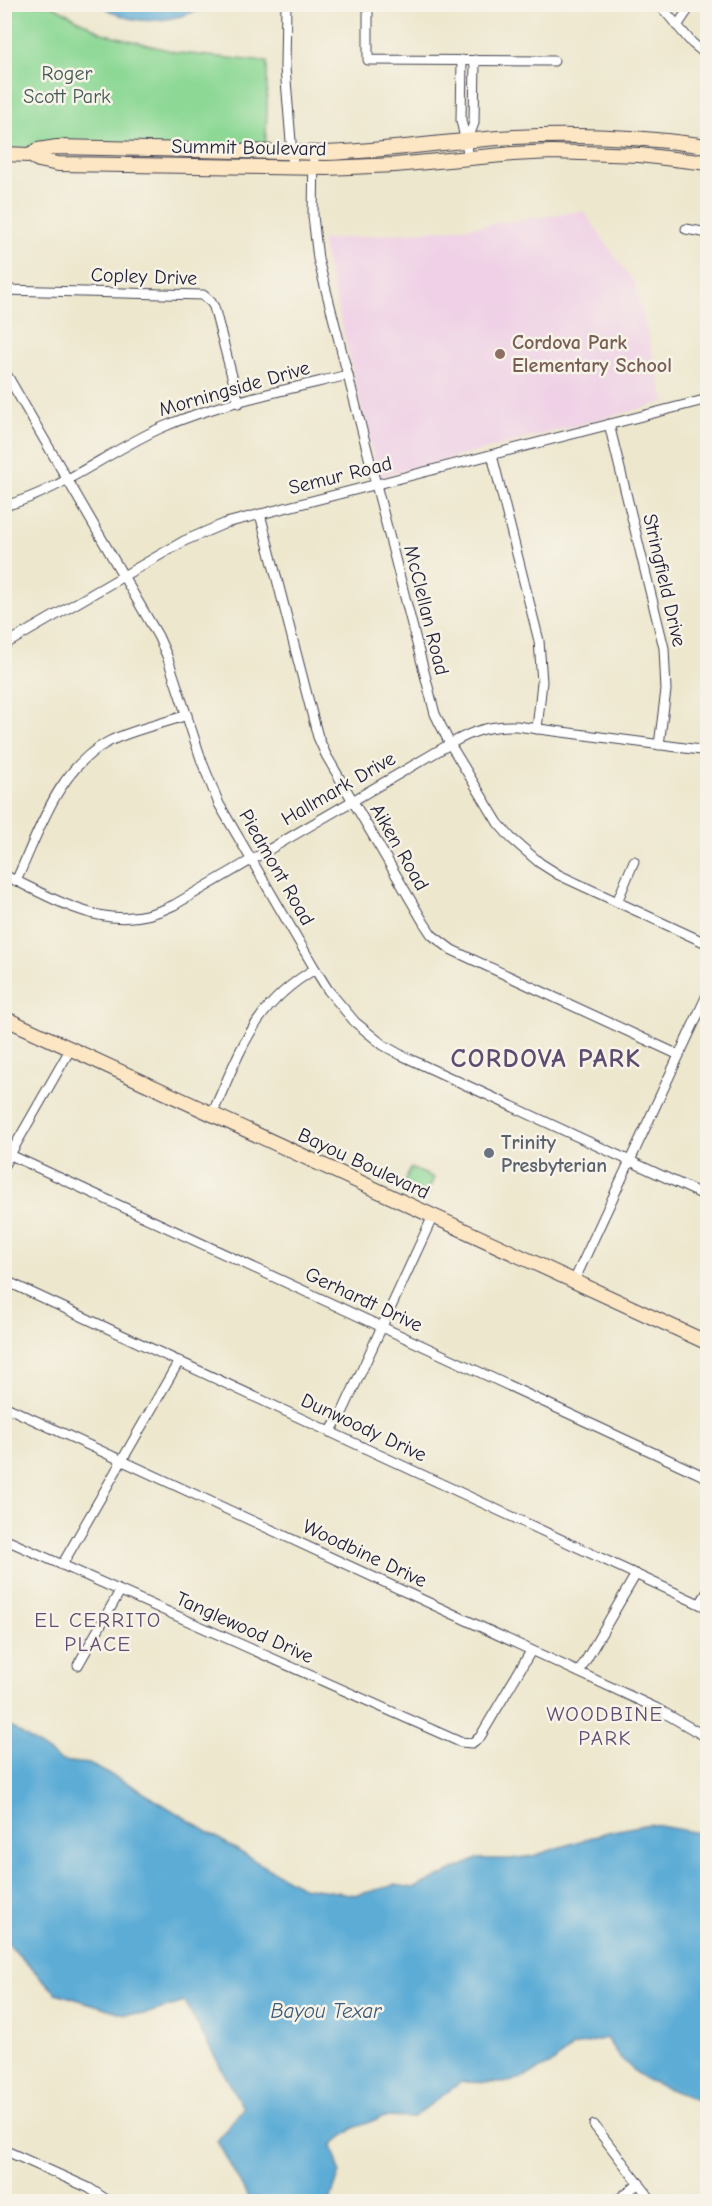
<svg xmlns="http://www.w3.org/2000/svg" width="712" height="2206" viewBox="0 0 712 2206" font-family="'Comic Neue',sans-serif">
  <style>
    .built { fill: #efd0e6 }
    .green { fill: #8dd895; stroke: #587d68; stroke-width: 1.5 }
    .water { fill: #5cacd6; stroke: #3f6788; stroke-width: 1.5 }
    .lines { fill: none; stroke-linecap: round; stroke-linejoin: round }
    .minor-casing { stroke: #404051; stroke-width: 11 }
    .secondary-casing { stroke: #404051; stroke-width: 16 }
    .minor { stroke: #fff; stroke-width: 9 }
    .secondary { stroke: #fce6c4; stroke-width: 14 }
    .education-dot { fill: #8d6e63; stroke: #f7f3e8; stroke-width: 2 }
    .worship-dot { fill: #6b7280; stroke: #f7f3e8; stroke-width: 2 }
    .labels { text-anchor: middle; stroke-width: 5; stroke-linejoin: round; paint-order: stroke }
    .park-label { font-size: 20px; fill: #425956; stroke: #f7f3e8 }
    .street-label { font-size: 20px; fill: #22223b; stroke: #f7f3e8 }
    .education-label { font-size: 20px; font-weight: bold; fill: #785e54; stroke: #f7f3e8; text-anchor: start }
    .worship-label { font-size: 20px; font-weight: bold; fill: #5b616d; stroke: #f7f3e8; text-anchor: start }
    .neighbourhood-label { font-size: 21px; letter-spacing: 1.5px; fill: #5e4c71; stroke: #f7f3e8 }
    .water-label { font-size: 21px; font-style: italic; fill: #395979; stroke: #f7f3e8 }
    .district-label { font-size: 26px; font-weight: bold; letter-spacing: 1.5px; fill: #5e4c71; stroke: #f7f3e8 }
  </style>
  <rect width="100%" height="100%" fill="#f7f3e8"/>
  <filter id="ink" filterUnits="userSpaceOnUse"><feTurbulence type="fractalNoise" baseFrequency=".0167" numOctaves="2"/><feDisplacementMap in="SourceGraphic" scale="12" xChannelSelector="R" yChannelSelector="G"/><feConvolveMatrix kernelMatrix="1 2 1 2 8 2 1 2 1" color-interpolation-filters="sRGB"/></filter>
  <filter id="wash" filterUnits="userSpaceOnUse"><feTurbulence type="fractalNoise" baseFrequency=".008" numOctaves="4" result="noise"/><feDisplacementMap in="SourceGraphic" scale="24" xChannelSelector="R" yChannelSelector="G"/><feGaussianBlur stdDeviation="1.35" result="paint"/><feColorMatrix in="noise" values="0 0 0 0 0 0 0 0 0 0 0 0 0 0 0 0 0 1.4 0 .05"/><feComposite in="paint" operator="in"/></filter>
  <g filter="url(#wash)">
    <rect width="100%" height="100%" fill="#ede7cd"/>
    <polygon class="built" points="583,211 635,284 665,402 381,477 377,472 321,240 465,228"/>
    <g class="green">
      <polygon points="5,5 52,5 102,33 179,53 267,62 267,112 265,150 5,154"/>
      <polygon points="411,1168 434,1178 426,1195 403,1184"/>
    </g>
    <g class="water">
      <path d="M101,5H209C175,22 132,29 101,5Z"/>
      <polygon points="5,1723 62,1761 89,1764 131,1785 255,1861 302,1887 357,1895 395,1885 415,1888 477,1859 511,1859 533,1856 608,1832 649,1824 699,1833 707,1837 707,2104 644,2079 620,2058 606,2038 572,2047 553,2063 518,2080 503,2083 461,2082 412,2118 382,2117 354,2128 332,2145 340,2172 330,2201 250,2201 217,2141 243,2108 185,2002 145,2014 125,2014 56,1993 9,1945 4,1931"/>
    </g>
  </g>
  <g filter="url(#ink)">
    <g class="lines">
      <g class="minor-casing">
        <g id="minor">
          <polyline points="286,4 285,68 293,166"/>
          <polyline points="368,4 368,60 554,61"/>
          <polyline points="659,4 692,43 708,56"/>
          <polyline points="677,26 692,4"/>
          <polyline points="462,60 461,120 469,157"/>
          <polyline points="467,141 474,123 475,60"/>
          <polyline points="314,152 313,216 318,259 435,714 450,744 498,823 511,838 540,863 559,875 708,944"/>
          <polyline points="686,229 708,233"/>
          <polyline points="4,290 203,295 211,302 214,307 239,403"/>
          <polyline points="4,370 158,636 167,656 202,762 219,804 315,969 328,990 355,1022 383,1045 401,1055 708,1197"/>
          <polyline points="609,424 664,648 666,690 659,745"/>
          <polyline points="492,455 539,641 542,682 537,729"/>
          <path d="M4,506C61,491 110,450 163,427C218,403 289,389 348,375"/>
          <polyline points="260,514 318,737 326,755 424,923 432,935 452,950 679,1055"/>
          <polyline points="4,645 184,541 226,523 708,399"/>
          <path d="M4,875C62,902 111,937 174,905L450,744C472,731 491,725 516,726L708,751"/>
          <path d="M16,881C39,832 57,769 108,742C131,730 162,724 187,715"/>
          <polyline points="617,902 634,861"/>
          <path d="M212,1114C241,1051 252,1006 315,969"/>
          <polyline points="4,1152 708,1478"/>
          <polyline points="4,1165 71,1048"/>
          <polyline points="4,1280 708,1608"/>
          <polyline points="574,1281 708,993"/>
          <polyline points="4,1406 656,1708 708,1738"/>
          <polyline points="330,1432 343,1411 433,1216"/>
          <polyline points="4,1539 460,1742 472,1743 480,1737 531,1651"/>
          <polyline points="62,1565 179,1361"/>
          <polyline points="700,1604 708,1591"/>
          <polyline points="78,1665 120,1591"/>
          <polyline points="579,1672 636,1574"/>
          <polyline points="594,2125 653,2202"/>
          <polyline points="4,2150 89,2188 110,2202"/>
          <polyline points="615,2202 639,2183"/>
        </g>
      </g>
      <g class="secondary-casing">
        <g id="secondary">
          <polyline points="4,154 29,155 39,160 58,164 327,168 395,165 513,154 552,152 639,155 708,163"/>
          <path d="M29,155L38,150L57,147L326,153C389,151 452,140 515,137C579,134 644,137 708,146"/>
          <polyline points="4,1018 708,1343"/>
        </g>
      </g>
      <use href="#minor" class="minor"/>
      <use href="#secondary" class="secondary"/>
    </g>
  </g>
  <circle class="education-dot" cx="500" cy="354" r="6"/>
  <circle class="worship-dot" cx="489" cy="1153" r="6"/>
  <g class="labels">
    <g class="park-label">
      <text x="67" y="80">Roger<tspan x="67" dy="23">Scott Park</tspan></text>
    </g>
    <g class="street-label">
      <text transform="translate(249 147) rotate(1)" y="7">Summit Boulevard</text>
      <text transform="translate(144 276) rotate(2)" y="7">Copley Drive</text>
      <text transform="translate(234 388) rotate(-16)" y="7">Morningside Drive</text>
      <text transform="translate(340 475) rotate(-14)" y="7">Semur Road</text>
      <text transform="translate(665 580) rotate(77)" y="7">Stringfield Drive</text>
      <text transform="translate(427 610) rotate(76)" y="7">McClellan Road</text>
      <text transform="translate(338 788) rotate(-30)" y="7">Hallmark Drive</text>
      <text transform="translate(400 847) rotate(60)" y="7">Aiken Road</text>
      <text transform="translate(277 867) rotate(60)" y="7">Piedmont Road</text>
      <text transform="translate(364 1163) rotate(25)" y="7">Bayou Boulevard</text>
      <text transform="translate(364 1299) rotate(25)" y="7">Gerhardt Drive</text>
      <text transform="translate(364 1427) rotate(25)" y="7">Dunwoody Drive</text>
      <text transform="translate(365 1553) rotate(25)" y="7">Woodbine Drive</text>
      <text transform="translate(245 1627) rotate(24)" y="7">Tanglewood Drive</text>
    </g>
    <g class="education-label">
      <text x="512" y="349">Cordova Park<tspan x="512" dy="23">Elementary School</tspan></text>
    </g>
    <g class="worship-label">
      <text x="501" y="1149">Trinity<tspan x="501" dy="23">Presbyterian</tspan></text>
    </g>
    <g class="neighbourhood-label">
      <text x="98" y="1627">EL CERRITO<tspan x="98" dy="24">PLACE</tspan></text>
      <text x="605" y="1721">WOODBINE<tspan x="605" dy="24">PARK</tspan></text>
    </g>
    <g class="water-label">
      <text x="326" y="2018">Bayou Texar</text>
    </g>
    <g class="district-label">
      <text x="546" y="1067">CORDOVA PARK</text>
    </g>
  </g>
  <rect width="712" height="2206" fill="none" stroke="#f7f3e8" stroke-width="24"/>
</svg>
